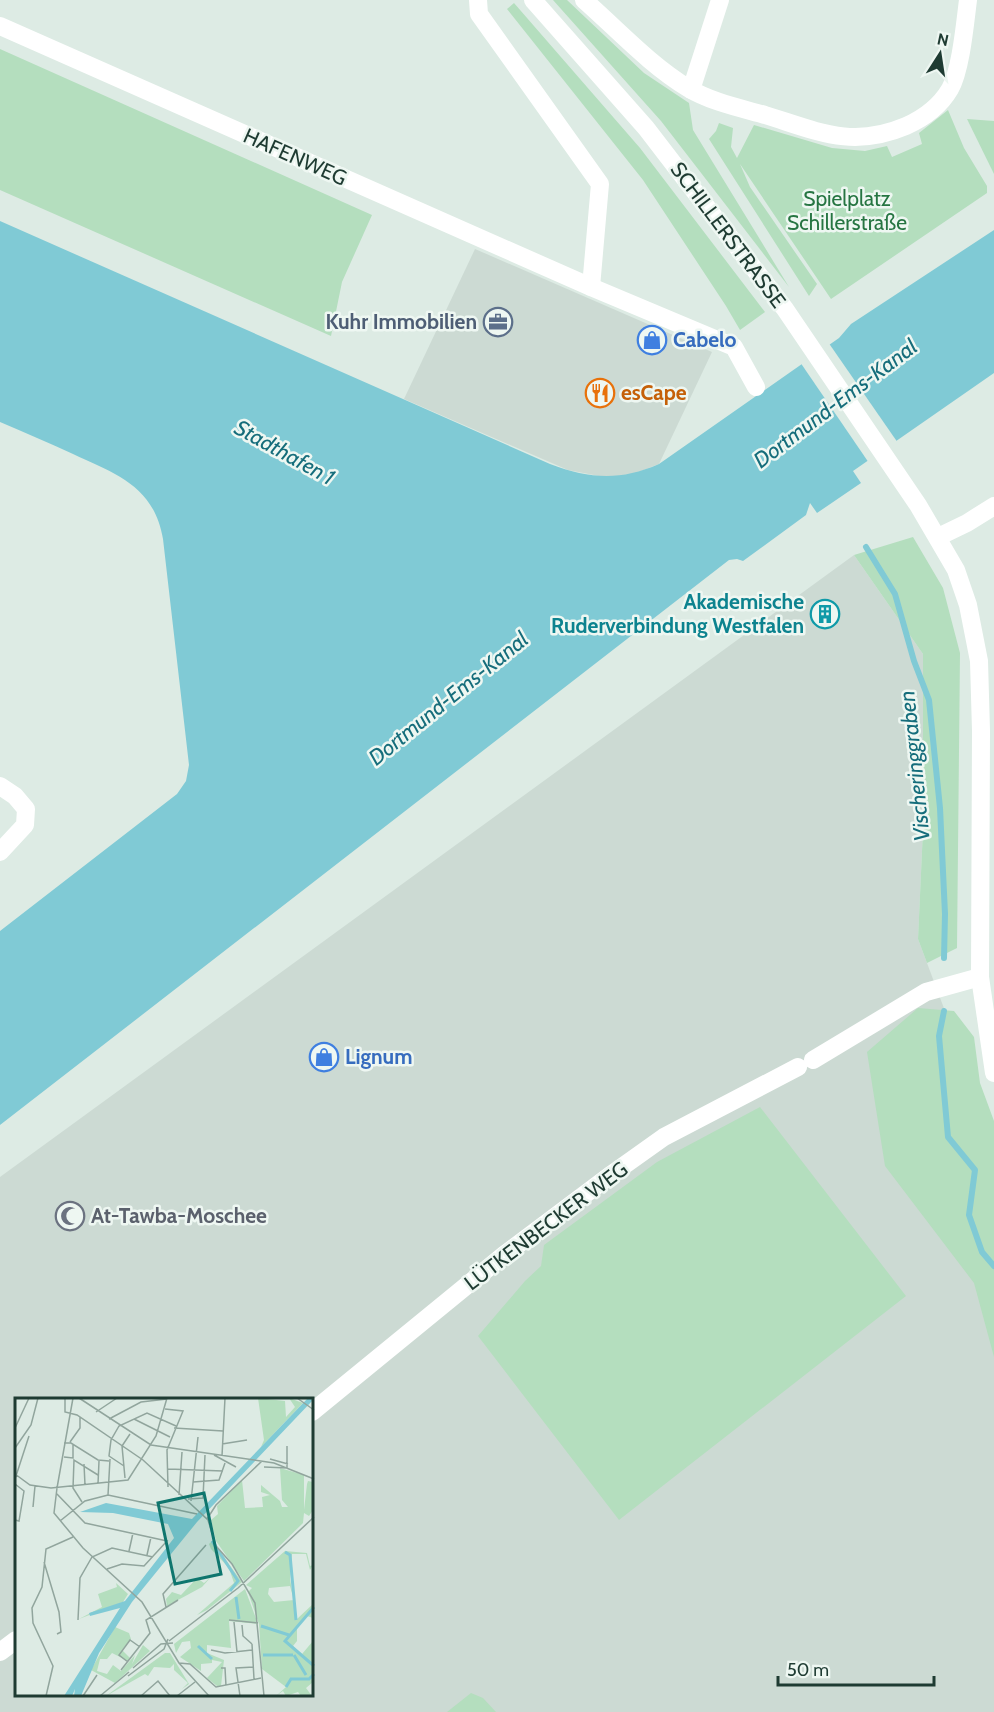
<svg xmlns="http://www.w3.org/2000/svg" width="994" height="1712" viewBox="0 0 994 1712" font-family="Cabin,sans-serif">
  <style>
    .built { fill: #ccdad3; fill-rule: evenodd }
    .green { fill: #b4debe }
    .water { fill: #80cad5 }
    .pier { fill: #ddebe4 }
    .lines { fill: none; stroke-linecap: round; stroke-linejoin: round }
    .stream { stroke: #80cad5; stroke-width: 6 }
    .minor { stroke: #fff; stroke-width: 18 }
    .labels { text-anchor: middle; stroke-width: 5; stroke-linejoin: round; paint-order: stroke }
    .street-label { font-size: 21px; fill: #1e3b32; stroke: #eef7f2 }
    .park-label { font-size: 21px; fill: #267542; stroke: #eef7f2 }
    .service-label { font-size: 21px; font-weight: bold; fill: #4e5e75; stroke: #eef7f2; text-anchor: end }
    .shop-label { font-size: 21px; font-weight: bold; fill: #366cbe; stroke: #eef7f2; text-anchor: start }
    .food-label { font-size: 21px; font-weight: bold; fill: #c56008; stroke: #eef7f2; text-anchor: start }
    .culture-label { font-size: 21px; font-weight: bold; fill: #0d838f; stroke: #eef7f2; text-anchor: end }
    .worship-label { font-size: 21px; font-weight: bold; fill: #5b616d; stroke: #eef7f2; text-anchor: start }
    .water-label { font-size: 22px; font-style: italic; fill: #156d7b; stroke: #eef7f2 }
    .inset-river { fill: none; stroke: #80cad5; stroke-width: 3 }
    .inset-road { fill: none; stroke: #91a59d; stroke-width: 1.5 }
    .view { fill: #0f766e; fill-opacity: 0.15; stroke: #0f766e; stroke-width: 3 }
    .inset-edge { fill: none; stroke: #1e3b32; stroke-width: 3 }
  </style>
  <rect width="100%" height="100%" fill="#ddebe4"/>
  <g class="built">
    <polygon points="475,249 712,352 659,464 636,473 614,477 599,476 568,470 404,399"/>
    <path d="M854,555L923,654V829L918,939L948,1019L994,1181V1712H0V1177ZM16,1400H312V1696H16Z"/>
  </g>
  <g class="green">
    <polygon points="553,0 567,0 644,73 689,103 693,130 789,287 661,121"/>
    <polygon points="514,3 640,148 765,312 740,330 726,306 643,180 507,9"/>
    <polygon points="0,49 372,215 342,282 331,336 0,190"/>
    <polygon points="948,110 964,148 987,186 987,193 831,299 740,164 750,187 817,284 809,296 709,139 716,131 719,123 733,128 731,147 737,158 754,125 832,148 865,151 887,146 892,157 922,144 919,133"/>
    <polygon points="967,119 994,121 994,174"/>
    <polygon points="913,537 943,588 960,653 957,948 927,963 918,939 923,829 923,654 854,555"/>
    <polygon points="918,1008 954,1011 974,1037 980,1083 994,1121 994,1357 974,1283 885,1166 867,1052"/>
    <polygon points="760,1107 906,1296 619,1520 478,1336 525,1281 541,1266 544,1245 657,1162"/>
    <polygon points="471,1693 483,1698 496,1712 447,1712"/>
  </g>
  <path class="water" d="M0,221L550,464C590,479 620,481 659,464L839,338L851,324L994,230V373L853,471L861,483L817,513L810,503L806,515L743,561L737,559L729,560L0,1125V931L177,794L186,781L189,765L163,539C154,486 116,474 73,454C49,443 24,432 0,422Z"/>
  <polygon class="pier" points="828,342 898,443 869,463 800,362"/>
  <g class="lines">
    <g class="stream">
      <polyline points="866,547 895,594 914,661 929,700 940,808 945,914 944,958"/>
      <polyline points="944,1011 939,1036 948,1137 975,1170 969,1215 982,1252 994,1266"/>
    </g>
    <g class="minor">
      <polyline points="478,0 479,14 600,184 591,287"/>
      <polyline points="533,0 646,128 785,309 918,505 956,570 968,605 979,661 981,731 980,977 994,1073"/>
      <path d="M584,0C618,30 650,65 688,88C711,102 740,108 765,115C817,131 852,149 906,126C924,118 940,106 950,89C961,70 965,23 968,0"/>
      <polyline points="0,26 591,287 734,347 756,387"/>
      <polyline points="691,90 720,0"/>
      <polyline points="938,537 967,523 994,506"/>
      <polyline points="0,786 15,796 26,809 25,825 0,852"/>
      <polyline points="813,1060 926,992 980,977"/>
      <polyline points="312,1412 504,1255 612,1174 664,1137 798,1067"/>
      <polyline points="0,1652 16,1640"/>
    </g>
  </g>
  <defs>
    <g id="office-ring" transform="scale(1.5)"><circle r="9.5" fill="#eef7f2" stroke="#5c6f8a" stroke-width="1.5"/><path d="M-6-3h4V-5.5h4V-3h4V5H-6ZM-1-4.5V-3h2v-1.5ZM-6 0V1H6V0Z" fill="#5c6f8a"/></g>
    <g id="shop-ring" transform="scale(1.5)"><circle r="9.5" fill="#eef7f2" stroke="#3f7fe0" stroke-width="1.5"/><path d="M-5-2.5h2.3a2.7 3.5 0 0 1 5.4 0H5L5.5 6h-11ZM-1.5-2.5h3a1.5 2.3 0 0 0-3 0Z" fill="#3f7fe0"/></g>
    <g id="restaurant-ring" transform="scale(1.5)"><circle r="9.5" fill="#eef7f2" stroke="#e8710a" stroke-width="1.5"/><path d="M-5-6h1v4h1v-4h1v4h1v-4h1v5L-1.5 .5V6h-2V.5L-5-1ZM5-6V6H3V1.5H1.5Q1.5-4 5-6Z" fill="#e8710a"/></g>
    <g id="building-ring" transform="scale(1.5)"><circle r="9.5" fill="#eef7f2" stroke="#0f9aa8" stroke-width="1.5"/><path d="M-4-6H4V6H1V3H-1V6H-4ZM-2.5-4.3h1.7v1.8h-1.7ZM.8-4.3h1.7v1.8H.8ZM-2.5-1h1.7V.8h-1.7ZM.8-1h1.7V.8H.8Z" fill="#0f9aa8"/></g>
    <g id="mosque-ring" transform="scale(1.5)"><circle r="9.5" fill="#eef7f2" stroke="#6b7280" stroke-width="1.5"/><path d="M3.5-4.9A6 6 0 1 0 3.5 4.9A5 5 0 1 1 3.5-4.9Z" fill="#6b7280"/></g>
  </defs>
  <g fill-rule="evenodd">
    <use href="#office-ring" x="498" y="322"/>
    <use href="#shop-ring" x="652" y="340"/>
    <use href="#restaurant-ring" x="600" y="393"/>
    <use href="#building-ring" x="825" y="614"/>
    <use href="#shop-ring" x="324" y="1057"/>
    <use href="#mosque-ring" x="70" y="1216"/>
  </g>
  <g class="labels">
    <g class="street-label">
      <text transform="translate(295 157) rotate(24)" y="7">HAFENWEG</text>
      <text transform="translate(728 235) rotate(53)" y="7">SCHILLERSTRASSE</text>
      <text transform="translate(546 1226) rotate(-37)" y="7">LÜTKENBECKER WEG</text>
    </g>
    <g class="park-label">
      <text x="847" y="206">Spielplatz<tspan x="847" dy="24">Schillerstraße</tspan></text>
    </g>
    <g class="service-label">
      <text x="477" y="329">Kuhr Immobilien</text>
    </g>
    <g class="shop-label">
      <text x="673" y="347">Cabelo</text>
      <text x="345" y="1064">Lignum</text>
    </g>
    <g class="food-label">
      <text x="621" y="400">esCape</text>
    </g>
    <g class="culture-label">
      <text x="804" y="609">Akademische<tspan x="804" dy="24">Ruderverbindung Westfalen</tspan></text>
    </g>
    <g class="worship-label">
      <text x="91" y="1223">At-Tawba-Moschee</text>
    </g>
    <g class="water-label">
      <text transform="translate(835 403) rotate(-37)" y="8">Dortmund-Ems-Kanal</text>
      <text transform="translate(285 452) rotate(29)" y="8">Stadthafen 1</text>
      <text transform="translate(448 698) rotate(-39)" y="8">Dortmund-Ems-Kanal</text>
      <text transform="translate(914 766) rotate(-96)" y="8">Vischeringgraben</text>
    </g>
  </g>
  <g transform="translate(15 1398)">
    <rect width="298" height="298" fill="#ddebe4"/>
    <path d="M243,0L270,3L271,19L280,9L274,0L288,5L246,49L249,42ZM265,70L289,77V112L292,86L293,83L298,84V112L294,118L289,115L288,125L229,183L201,143L196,122L203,116L202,108L227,82L230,110L248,109L247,99L255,97L246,94V87L265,103L267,109H273L267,102ZM197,143L227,184L192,212L182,217L219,185L214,170L196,151L194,146ZM270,153L292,155L295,168L298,167L295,172L291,156H277L275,181L282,221L298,206V220L292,218L282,229V243L278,248L287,256L298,243V284L291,290L297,298H286L283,294L271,298L268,293L261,298L271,289L247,271L244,226L233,194L237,190L231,187ZM275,188L279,202L259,204L253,196L254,190ZM196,179L187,189L152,208L151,201L157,194L166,197L182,180L189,185ZM101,185L113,196L108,204L64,221L87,209L83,196L102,189ZM230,191L243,226L214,223L216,250L192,247V255L209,262L206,288H202L192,280L207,264L197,262V265L186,266V273L165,259L176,250L175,243L167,244L161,255L159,246ZM100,229L114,235L116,241L107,252L115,260L113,263L97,255L92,261H85L82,273L92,276L98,267L106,273L120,257L117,266L128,247L135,253L100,285L76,272ZM150,255H155L174,286L167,291L173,285L159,272V266L155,270L139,269L133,278L130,276L91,298Z" fill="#b4debe" fill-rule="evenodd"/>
    <path d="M293,0L298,2L182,124L117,204L84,255L66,298H59L60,291L57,298H49L105,210L75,218L74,215L110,203L159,140L153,126L98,115L65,114L91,105L177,121Z" fill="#80cad5"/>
    <path class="inset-river" d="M197,143L223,183L215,193M270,154L275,157L281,222M221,199L224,221M299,209L270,243L299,268M246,228L274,237M183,248L197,261M248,257H278M279,257L291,277M271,289L276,281H294L299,276"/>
    <path class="inset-road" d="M50,0V14L62,17L128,62L193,122L201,148L217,166L240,205L249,298M64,0L136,47L259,65L299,81M282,0L299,12M150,11L168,13L152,52L153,89M81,14L102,0M94,21L126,4L152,1M119,21L155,39M0,30L14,0M159,30L208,33M55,44L65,30V19M49,45H56L83,62L94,63M207,46L232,42M0,50L16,27L23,0M199,57L221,69M207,58L210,0M49,59L58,60V46M255,61L273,66M69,66L70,87M109,68L94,58L96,42L104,28L132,15L161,28M249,69L272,70V48M153,71L208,73M0,76L15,87L36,90L113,82L141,38L152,0M110,80L107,48L115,36M0,81L14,38M178,84L204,82L210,65M0,86L9,93L4,123L0,122M83,86L84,63M42,90L58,0M42,90L39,115L68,150L127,204L164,265L194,298M41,95L70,125L152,143L129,168L107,166L92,171M93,97L95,61M164,97L167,54M173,101L188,100L190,57M176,103L183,39M67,104L58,90L59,62L83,77M18,109L20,88M192,121L201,107L247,63M45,123L70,103L93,97L182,116M114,153L118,135M132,157L136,139M29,164L44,214L46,234L42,236M151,209L148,196L191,147M63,222L65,180L77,159L97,150L138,159M214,222L243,225M219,224L222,254M227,227L228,238L237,246M154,243L223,190L299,119M237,246L239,281M196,252L210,255L237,252M113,264L104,257L115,242L125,249M164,265L175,266L201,289L246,280M118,270L146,246L158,245M206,270H210L211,288M106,272L135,235L131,222L163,202M113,278L149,251L153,241M31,298L38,268L18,225L17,210L27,189L31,151L58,139M68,298L82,277M85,298L114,274M126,298L143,283L155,298M162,298L180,284M225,298L221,270L239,269"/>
    <path class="view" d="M189,95L206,176L160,186L143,105Z"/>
    <rect width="298" height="298" class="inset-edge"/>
  </g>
  <g transform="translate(940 54) rotate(12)" stroke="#eef7f2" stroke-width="4.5" paint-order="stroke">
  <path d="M0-4.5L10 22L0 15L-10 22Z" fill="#1e3b32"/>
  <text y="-9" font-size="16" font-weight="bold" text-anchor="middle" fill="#1e3b32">N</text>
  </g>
  <path d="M778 1676v9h156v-9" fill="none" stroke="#1e3b32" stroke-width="3"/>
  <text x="787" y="1676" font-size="18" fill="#1e3b32" stroke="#eef7f2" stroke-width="4.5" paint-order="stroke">50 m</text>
</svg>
